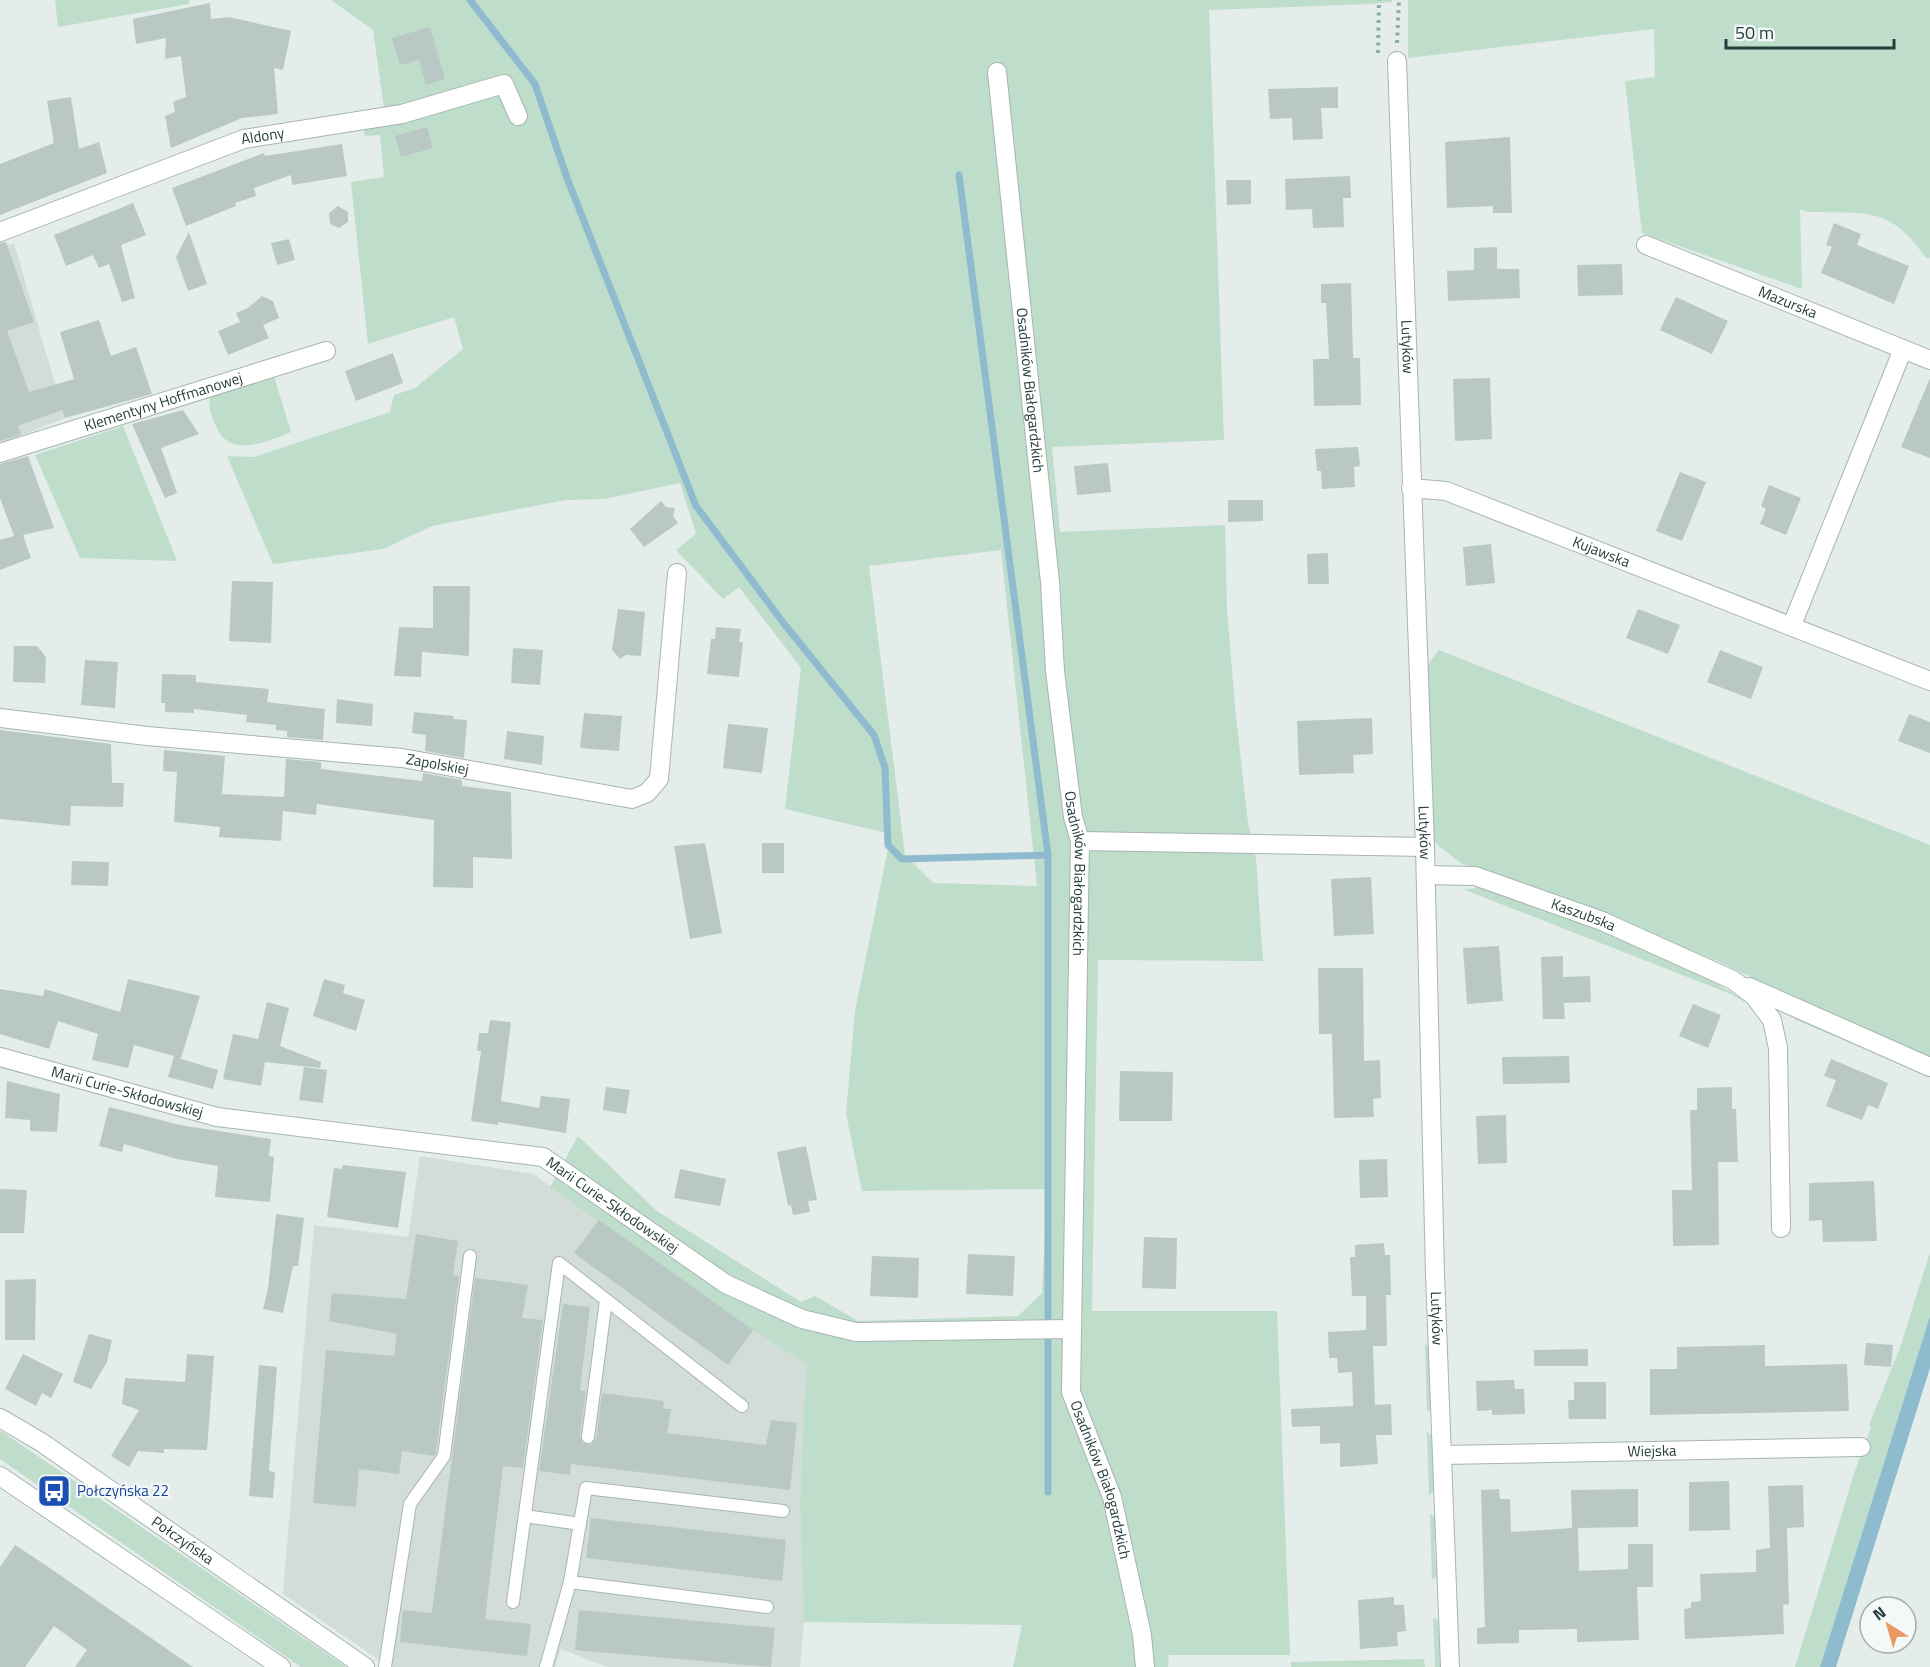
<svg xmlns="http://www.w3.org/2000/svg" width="1930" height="1667" viewBox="0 0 1930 1667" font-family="'Titillium Web',sans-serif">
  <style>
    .built { fill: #d2ddd9 }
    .green { fill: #beddcb; fill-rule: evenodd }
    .water { fill: #8fbbcf }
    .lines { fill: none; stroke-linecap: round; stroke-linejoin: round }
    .stream { stroke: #8fbbcf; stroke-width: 7 }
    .building { fill: #b9c8c4 }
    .service-casing { stroke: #a7b5b2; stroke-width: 14 }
    .minor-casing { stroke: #a7b5b2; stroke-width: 20 }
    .tertiary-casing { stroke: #a7b5b2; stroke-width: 20 }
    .path { stroke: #86afa8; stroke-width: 4; stroke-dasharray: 3 4.5; stroke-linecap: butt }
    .service { stroke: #fff; stroke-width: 12 }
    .minor { stroke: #fff; stroke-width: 18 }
    .tertiary { stroke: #fff; stroke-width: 18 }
    .labels { text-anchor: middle; stroke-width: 4.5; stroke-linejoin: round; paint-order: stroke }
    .street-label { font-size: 15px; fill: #243e3b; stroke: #f4f9f8 }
    .transit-label { font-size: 15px; fill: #164399; stroke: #f4f9f8; text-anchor: start }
  </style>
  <rect width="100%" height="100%" fill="#e4edea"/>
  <g class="built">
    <polygon points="14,243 65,418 0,444 0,248"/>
    <polygon points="420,1156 533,1174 753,1330 806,1364 800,1502 804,1622 800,1667 607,1667 561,1649 555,1667 389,1667 283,1594 314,1225 408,1237"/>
  </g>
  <g class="green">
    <polygon points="55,0 189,0 189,4 58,27"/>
    <path d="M331,0H1392V2L1369,4L1209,10L1224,440L1052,447L1060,532L1225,525L1227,609L1235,707L1248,823L1256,859L1263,961L1098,960L1092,1311H1277L1290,1655H1169L1168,1667H1013L1022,1625L804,1622L800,1502L806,1364L753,1330L550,1187L578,1136L657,1211L801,1302L815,1296L858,1321L1018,1316L1042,1293L1047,1189L862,1191L846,1114L855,1011L891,834L785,809L801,668L739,587L723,599L676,550L696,534L680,483L604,499L565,500L432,526L383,549L273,564L227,456L254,457L390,412L394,395L415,388L463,349L454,317L368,344L351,182L384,177L380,135L365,136L359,112L384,108L373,30ZM1001,550L1037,886L933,883L905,855L869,566Z"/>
    <path d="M1408,0H1930V258H1926C1890,205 1866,214 1808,212L1800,209L1802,289L1642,233L1625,81L1655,77L1654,29L1408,58Z"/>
    <path d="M273,373L291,432C265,442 229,460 215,424C211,414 208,408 210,397Z"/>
    <polygon points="123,426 177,561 80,558 35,455"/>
    <polygon points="1439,650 1930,845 1930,1077 1794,1019 1798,999 1717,961 1513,879 1462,864 1434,842 1426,667"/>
    <path d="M1480,887C1525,898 1567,916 1610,934C1657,954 1704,972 1745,1002L1728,993L1465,890L1455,891Z"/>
    <polygon points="1930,1252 1930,1316 1820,1667 1795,1667 1854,1474 1871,1428 1869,1425 1901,1345"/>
    <polygon points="1425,1344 1430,1348 1432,1408 1427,1412"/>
    <polygon points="0,1431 4,1433 346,1667 301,1667 0,1459"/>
    <polygon points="1427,1432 1432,1436 1435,1492 1429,1495"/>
    <polygon points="1430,1514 1435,1517 1436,1540 1434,1542 1437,1576 1432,1580"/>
    <polygon points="1433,1618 1439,1621 1440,1667 1435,1667"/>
    <polygon points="1424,1659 1425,1667 1291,1667 1291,1662"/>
  </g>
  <polygon class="water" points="1930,1316 1930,1368 1836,1667 1820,1667"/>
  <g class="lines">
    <g class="stream">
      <polyline points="470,0 535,84 567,178 696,506 785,625 874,735 885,768 888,845 902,859 1048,855"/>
      <polyline points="959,175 1048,855 1048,1492"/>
    </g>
  </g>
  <g class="building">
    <polygon points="210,3 211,19 229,17 291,31 283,70 274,68 278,114 242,118 171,148 165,116 175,112 173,102 186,97 181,56 165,59 166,38 136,44 133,19"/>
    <polygon points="430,27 445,79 426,85 419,60 400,65 392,38"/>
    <polygon points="1338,87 1338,108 1321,108 1323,139 1293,140 1292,118 1270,119 1268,89"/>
    <polygon points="71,97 79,149 99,142 107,173 0,215 0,164 54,143 47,101"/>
    <polygon points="427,127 433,148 401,157 395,136"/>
    <polygon points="1510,137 1512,213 1493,213 1493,206 1447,208 1445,142"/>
    <polygon points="342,144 347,176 292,185 291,175 254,188 256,196 235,203 236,206 186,226 172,188 264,153 265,156"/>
    <polygon points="1350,176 1351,198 1343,198 1344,227 1313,228 1312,209 1286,210 1285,179"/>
    <polygon points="1226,180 1251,180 1251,204 1227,205"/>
    <polygon points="133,203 146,235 121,245 135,298 122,302 109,264 99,268 93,255 66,266 54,235"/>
    <polygon points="338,206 348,212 348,222 339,228 330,224 329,213"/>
    <polygon points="1834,223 1861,234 1857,245 1909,266 1894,304 1821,273 1832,247 1826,245"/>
    <polygon points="189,232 207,284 188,291 176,257"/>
    <polygon points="289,239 295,260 277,265 271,243"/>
    <polygon points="6,242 34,322 7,331 29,392 74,379 60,332 99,320 111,356 136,347 152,394 65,418 62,410 18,426 21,435 0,441 0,243"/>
    <polygon points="1497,247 1497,269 1519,269 1520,298 1448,301 1447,271 1474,270 1474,248"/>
    <polygon points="1622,264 1623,295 1578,296 1577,265"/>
    <polygon points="1351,283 1353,358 1360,358 1361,405 1314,406 1313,359 1329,359 1326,303 1321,303 1321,284"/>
    <polygon points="262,296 273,301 279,318 263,325 269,338 228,355 218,331 240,322 236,313 248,308"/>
    <polygon points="1676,297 1728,321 1712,354 1660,330"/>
    <polygon points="393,353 403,383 356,401 345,371"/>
    <polygon points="1490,378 1492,439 1455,441 1453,379"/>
    <polygon points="1930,378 1930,458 1901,447"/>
    <polygon points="183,410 199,434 161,448 177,493 165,498 132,424"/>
    <polygon points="1358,447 1360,466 1354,467 1355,487 1322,489 1321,471 1317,471 1315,449"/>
    <polygon points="28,456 54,528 23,535 31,558 0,570 0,540 14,536 0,498 0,464"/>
    <polygon points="1108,463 1111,492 1077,495 1074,466"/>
    <polygon points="1680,472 1706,482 1682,541 1656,531"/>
    <polygon points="1769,485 1801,498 1786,535 1760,524 1766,509 1761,506"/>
    <polygon points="1228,500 1263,500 1263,521 1228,522"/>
    <polygon points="661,501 666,507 675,508 673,516 678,523 644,547 630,529"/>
    <polygon points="1491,544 1495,583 1466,586 1463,547"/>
    <polygon points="1328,553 1329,584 1308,584 1307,554"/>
    <polygon points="232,581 273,582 271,643 229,641"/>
    <polygon points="433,586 470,586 469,656 422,652 421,677 394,676 399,627 433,628"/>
    <polygon points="618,609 645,612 641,656 626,655 620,659 612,650"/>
    <polygon points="1638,609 1680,625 1668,654 1626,638"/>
    <polygon points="716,627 741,629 739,642 743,642 739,677 707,674 711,639 715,639"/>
    <polygon points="14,646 37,646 46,657 45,683 13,682"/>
    <polygon points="513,648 543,650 540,685 511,683"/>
    <polygon points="1720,650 1763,667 1751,699 1707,682"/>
    <polygon points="85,660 118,662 115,708 81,705"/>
    <polygon points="162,674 196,675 196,682 269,689 267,702 325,709 323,740 287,737 287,731 276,730 276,725 246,722 247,715 194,709 194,713 165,712 165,703 161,703"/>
    <polygon points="337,699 373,704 372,726 336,723"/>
    <polygon points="414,712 454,716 453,719 467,720 464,758 425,751 426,735 412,733"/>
    <polygon points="584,713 622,716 619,751 580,748"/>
    <polygon points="1909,714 1930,722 1930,753 1898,741"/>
    <polygon points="1372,718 1373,754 1353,755 1354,773 1299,775 1297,721"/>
    <polygon points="728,724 768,728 762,773 723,768"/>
    <polygon points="0,730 111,744 112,783 124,783 123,807 71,806 70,826 0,819"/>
    <polygon points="507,731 544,736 542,765 504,759"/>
    <polygon points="164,750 225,756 222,794 284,797 286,759 321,762 321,769 422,781 423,773 462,780 462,786 511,792 512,859 473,857 473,888 433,887 434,820 317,804 316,815 283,811 281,841 219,837 220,827 174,822 177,772 163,771"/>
    <polygon points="705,843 722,933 690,939 674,846"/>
    <rect x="762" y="843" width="22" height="30"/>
    <polygon points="72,861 109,862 108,886 71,885"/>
    <polygon points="1371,877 1374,934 1334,936 1331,879"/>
    <polygon points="1499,946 1503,1001 1467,1004 1463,948"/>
    <polygon points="1563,956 1563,977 1590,976 1591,1002 1564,1003 1565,1019 1543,1019 1541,957"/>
    <polygon points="1318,968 1363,968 1364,1061 1380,1060 1381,1098 1373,1099 1374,1117 1334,1118 1332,1034 1319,1034"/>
    <polygon points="128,979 200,996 181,1058 178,1058 218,1070 213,1089 168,1077 174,1056 134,1045 128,1068 92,1060 98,1034 58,1021 49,1049 0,1034 0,989 43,996 45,989 120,1012"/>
    <polygon points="324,979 345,985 343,993 365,1000 356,1031 313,1016"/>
    <polygon points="267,1002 289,1008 280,1046 321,1062 320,1068 265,1062 261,1086 223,1079 233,1034 258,1039"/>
    <polygon points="1693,1004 1721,1015 1708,1048 1679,1036"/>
    <polygon points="490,1020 511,1022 501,1101 539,1108 541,1096 570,1099 566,1133 498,1122 498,1125 471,1121 481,1051 477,1051 479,1033 488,1033"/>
    <polygon points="1569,1056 1570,1083 1503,1084 1502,1057"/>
    <polygon points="1831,1059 1888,1083 1878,1109 1868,1105 1862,1120 1826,1106 1836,1080 1824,1076"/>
    <polygon points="304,1067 327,1070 323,1103 299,1100"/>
    <polygon points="1120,1071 1173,1072 1172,1121 1119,1121"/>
    <polygon points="7,1081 60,1094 57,1132 30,1131 30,1120 5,1118"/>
    <polygon points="606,1087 630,1090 626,1114 603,1110"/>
    <polygon points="1732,1087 1732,1109 1736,1109 1738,1162 1718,1162 1719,1245 1673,1246 1672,1190 1692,1190 1690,1110 1697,1110 1697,1088"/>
    <polygon points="109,1107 180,1125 271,1139 269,1156 274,1157 270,1202 215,1197 218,1166 177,1159 124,1144 122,1152 99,1146"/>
    <polygon points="1506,1115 1507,1163 1478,1164 1476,1116"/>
    <polygon points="806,1146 817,1200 808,1201 810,1212 793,1215 791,1205 788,1206 777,1152"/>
    <polygon points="1387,1159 1388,1197 1360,1198 1359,1160"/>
    <polygon points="343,1165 406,1172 398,1228 327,1217 334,1168 342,1169"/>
    <polygon points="680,1169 726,1179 720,1206 674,1198"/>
    <polygon points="1874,1181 1877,1241 1823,1242 1822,1220 1809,1221 1809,1183"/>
    <polygon points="0,1189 27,1190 24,1233 0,1233"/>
    <polygon points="276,1214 304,1218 298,1266 293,1266 283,1313 263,1309 268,1289"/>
    <polygon points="599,1220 753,1330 728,1365 574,1253"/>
    <polygon points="416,1234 458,1241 453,1275 459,1276 436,1453 434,1456 402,1451 399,1474 359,1469 356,1507 313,1503 326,1350 394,1356 397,1334 329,1321 332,1293 406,1299"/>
    <polygon points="1144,1237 1177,1238 1176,1289 1142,1288"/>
    <polygon points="1384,1243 1385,1255 1390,1255 1391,1295 1386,1295 1387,1346 1373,1346 1375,1405 1391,1404 1392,1435 1376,1435 1378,1464 1340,1467 1340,1443 1320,1444 1320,1426 1292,1427 1291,1409 1353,1406 1352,1372 1338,1373 1337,1358 1329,1358 1328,1332 1366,1330 1366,1296 1352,1296 1350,1257 1355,1257 1355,1245"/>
    <polygon points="968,1254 1015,1256 1013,1296 966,1294"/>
    <polygon points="872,1256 919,1258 918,1298 870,1296"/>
    <polygon points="475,1278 528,1285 522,1318 543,1320 523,1468 503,1466 485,1619 531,1624 527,1656 400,1642 403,1610 432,1613"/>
    <polygon points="36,1279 35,1340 5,1340 5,1280"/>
    <polygon points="563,1304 590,1307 580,1391 586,1391 580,1436 583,1443 591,1445 596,1439 602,1393 664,1401 663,1409 671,1409 667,1433 766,1445 771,1420 797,1423 790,1490 571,1464 570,1475 539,1471"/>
    <polygon points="89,1334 112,1340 107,1362 91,1389 73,1382"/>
    <polygon points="1866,1343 1893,1345 1891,1367 1864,1365"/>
    <polygon points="1765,1345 1765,1366 1847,1364 1849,1411 1650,1415 1650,1369 1677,1369 1677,1347"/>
    <polygon points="1588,1349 1588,1366 1534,1366 1534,1350"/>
    <polygon points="23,1354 63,1374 51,1398 42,1393 36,1406 5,1389"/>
    <polygon points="187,1354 214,1356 207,1450 164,1449 164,1453 138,1451 129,1467 111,1456 139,1410 122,1404 125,1378 185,1382"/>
    <polygon points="259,1365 277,1367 269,1471 275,1472 273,1498 249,1496"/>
    <polygon points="1514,1380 1515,1389 1524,1389 1525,1414 1492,1415 1492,1410 1477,1411 1476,1381"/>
    <polygon points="1574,1382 1606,1382 1606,1419 1569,1419 1568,1400 1574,1400"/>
    <polygon points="1729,1481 1730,1530 1689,1531 1689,1482"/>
    <polygon points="1803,1485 1804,1527 1787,1528 1789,1604 1783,1605 1784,1634 1685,1639 1684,1609 1691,1608 1691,1602 1701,1601 1700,1574 1756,1572 1756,1550 1770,1548 1768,1486"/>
    <polygon points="1499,1489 1500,1499 1510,1499 1511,1532 1572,1528 1571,1490 1638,1489 1638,1527 1578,1528 1579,1571 1628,1569 1628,1544 1653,1544 1653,1587 1637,1587 1639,1640 1577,1642 1577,1629 1519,1630 1519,1643 1477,1644 1477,1628 1485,1627 1481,1490"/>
    <polygon points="591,1518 786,1540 782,1581 586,1558"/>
    <polygon points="15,1545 41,1562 193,1667 75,1667 87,1650 54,1626 25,1667 0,1667 0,1567"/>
    <polygon points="1394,1597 1394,1605 1404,1605 1406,1631 1397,1632 1398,1646 1360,1649 1358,1600"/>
    <polygon points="579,1610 775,1628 771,1667 575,1650"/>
  </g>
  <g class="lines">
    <g class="service-casing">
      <g id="service">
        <polyline points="588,1437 606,1300"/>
        <polyline points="525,1516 580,1524"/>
        <polyline points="570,1582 767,1607"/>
        <polyline points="513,1602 559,1263 742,1406"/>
        <polyline points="385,1667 410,1504 444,1456 470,1256"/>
        <polyline points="546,1667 570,1582 586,1488 783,1511"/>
      </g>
    </g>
    <g class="minor-casing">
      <g id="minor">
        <path id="s1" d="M1397,61L1425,847L1435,1274L1450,1667"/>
        <path id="s2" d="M997,72L1050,582L1055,671L1073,817L1080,841L1071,1392L1112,1497L1142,1635L1145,1667"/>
        <path id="s3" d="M0,232L244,139L402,114L504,84L518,116"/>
        <path id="s4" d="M1646,245L1930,360"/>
        <path id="s5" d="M0,453L326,351"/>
        <path id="s6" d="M1411,488L1446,491L1930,681"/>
        <polyline points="1792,625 1903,349"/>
        <path id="s7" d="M0,718L147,736L402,758L632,799L647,793L659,779L677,573"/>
        <polyline points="1080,841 1425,847"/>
        <path id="s8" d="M1426,875L1475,876L1602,921L1733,980L1754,996L1772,1020L1778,1048L1781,1228"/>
        <polyline points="1749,987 1930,1067"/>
        <path id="s9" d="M0,1057L217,1117L543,1157L726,1284L802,1319L856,1332L1070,1329"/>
        <path id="s10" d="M0,1418L41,1442L365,1667"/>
        <path id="s11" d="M1442,1455L1861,1447"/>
      </g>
    </g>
    <g class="tertiary-casing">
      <polyline id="tertiary" points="0,1476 281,1667"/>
    </g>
    <g class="path">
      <polyline points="1397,43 1399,0"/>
      <polyline points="1378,53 1379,0"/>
    </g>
    <use href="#service" class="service"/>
    <use href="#minor" class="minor"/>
    <use href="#tertiary" class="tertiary"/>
  </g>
  <defs>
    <g id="bus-square" transform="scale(1.725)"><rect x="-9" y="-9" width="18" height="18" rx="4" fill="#1a4fb4" stroke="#f4f9f8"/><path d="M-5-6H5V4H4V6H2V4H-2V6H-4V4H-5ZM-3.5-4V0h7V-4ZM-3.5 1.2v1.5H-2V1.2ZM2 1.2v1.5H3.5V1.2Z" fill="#fff"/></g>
  </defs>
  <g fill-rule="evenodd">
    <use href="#bus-square" x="54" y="1491"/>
  </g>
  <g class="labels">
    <g class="street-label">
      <text dy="5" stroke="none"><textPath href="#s3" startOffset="280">Aldony</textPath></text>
      <text dy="5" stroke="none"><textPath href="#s4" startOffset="153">Mazurska</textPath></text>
      <text dy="5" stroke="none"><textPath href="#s1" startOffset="286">Lutyków</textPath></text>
      <text dy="5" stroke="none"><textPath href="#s2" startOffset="320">Osadników Białogardzkich</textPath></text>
      <text dy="5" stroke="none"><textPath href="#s5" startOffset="171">Klementyny Hoffmanowej</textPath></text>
      <text dy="5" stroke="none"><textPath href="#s6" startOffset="202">Kujawska</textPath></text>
      <text dy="5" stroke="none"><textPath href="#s7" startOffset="440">Zapolskiej</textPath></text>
      <text dy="5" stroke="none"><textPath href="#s1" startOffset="772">Lutyków</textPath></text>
      <text dy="5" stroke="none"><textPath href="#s2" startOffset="806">Osadników Białogardzkich</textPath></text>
      <text dy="5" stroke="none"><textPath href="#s8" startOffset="164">Kaszubska</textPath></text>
      <text dy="5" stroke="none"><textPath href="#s9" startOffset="132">Marii Curie-Skłodowskiej</textPath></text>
      <text dy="5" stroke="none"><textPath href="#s9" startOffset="638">Marii Curie-Skłodowskiej</textPath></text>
      <text dy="5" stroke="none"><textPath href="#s1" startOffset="1258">Lutyków</textPath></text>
      <text dy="5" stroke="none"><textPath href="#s11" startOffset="210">Wiejska</textPath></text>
      <text dy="5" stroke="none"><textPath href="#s2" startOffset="1418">Osadników Białogardzkich</textPath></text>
      <text dy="5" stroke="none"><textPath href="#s10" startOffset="220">Połczyńska</textPath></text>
    </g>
    <g class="transit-label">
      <text x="77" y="1496">Połczyńska 22</text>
    </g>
  </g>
  <g transform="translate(1888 1625) rotate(323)"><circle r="28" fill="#f4f9f8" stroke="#a1aeac" stroke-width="1.5"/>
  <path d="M0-4.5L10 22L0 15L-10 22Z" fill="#ec9a63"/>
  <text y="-9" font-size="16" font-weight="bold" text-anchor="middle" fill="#243e3b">N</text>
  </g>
  <path d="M1726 39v9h168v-9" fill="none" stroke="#243e3b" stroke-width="3"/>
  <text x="1735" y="39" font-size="18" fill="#243e3b" stroke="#f4f9f8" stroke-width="4.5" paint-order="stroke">50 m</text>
</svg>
